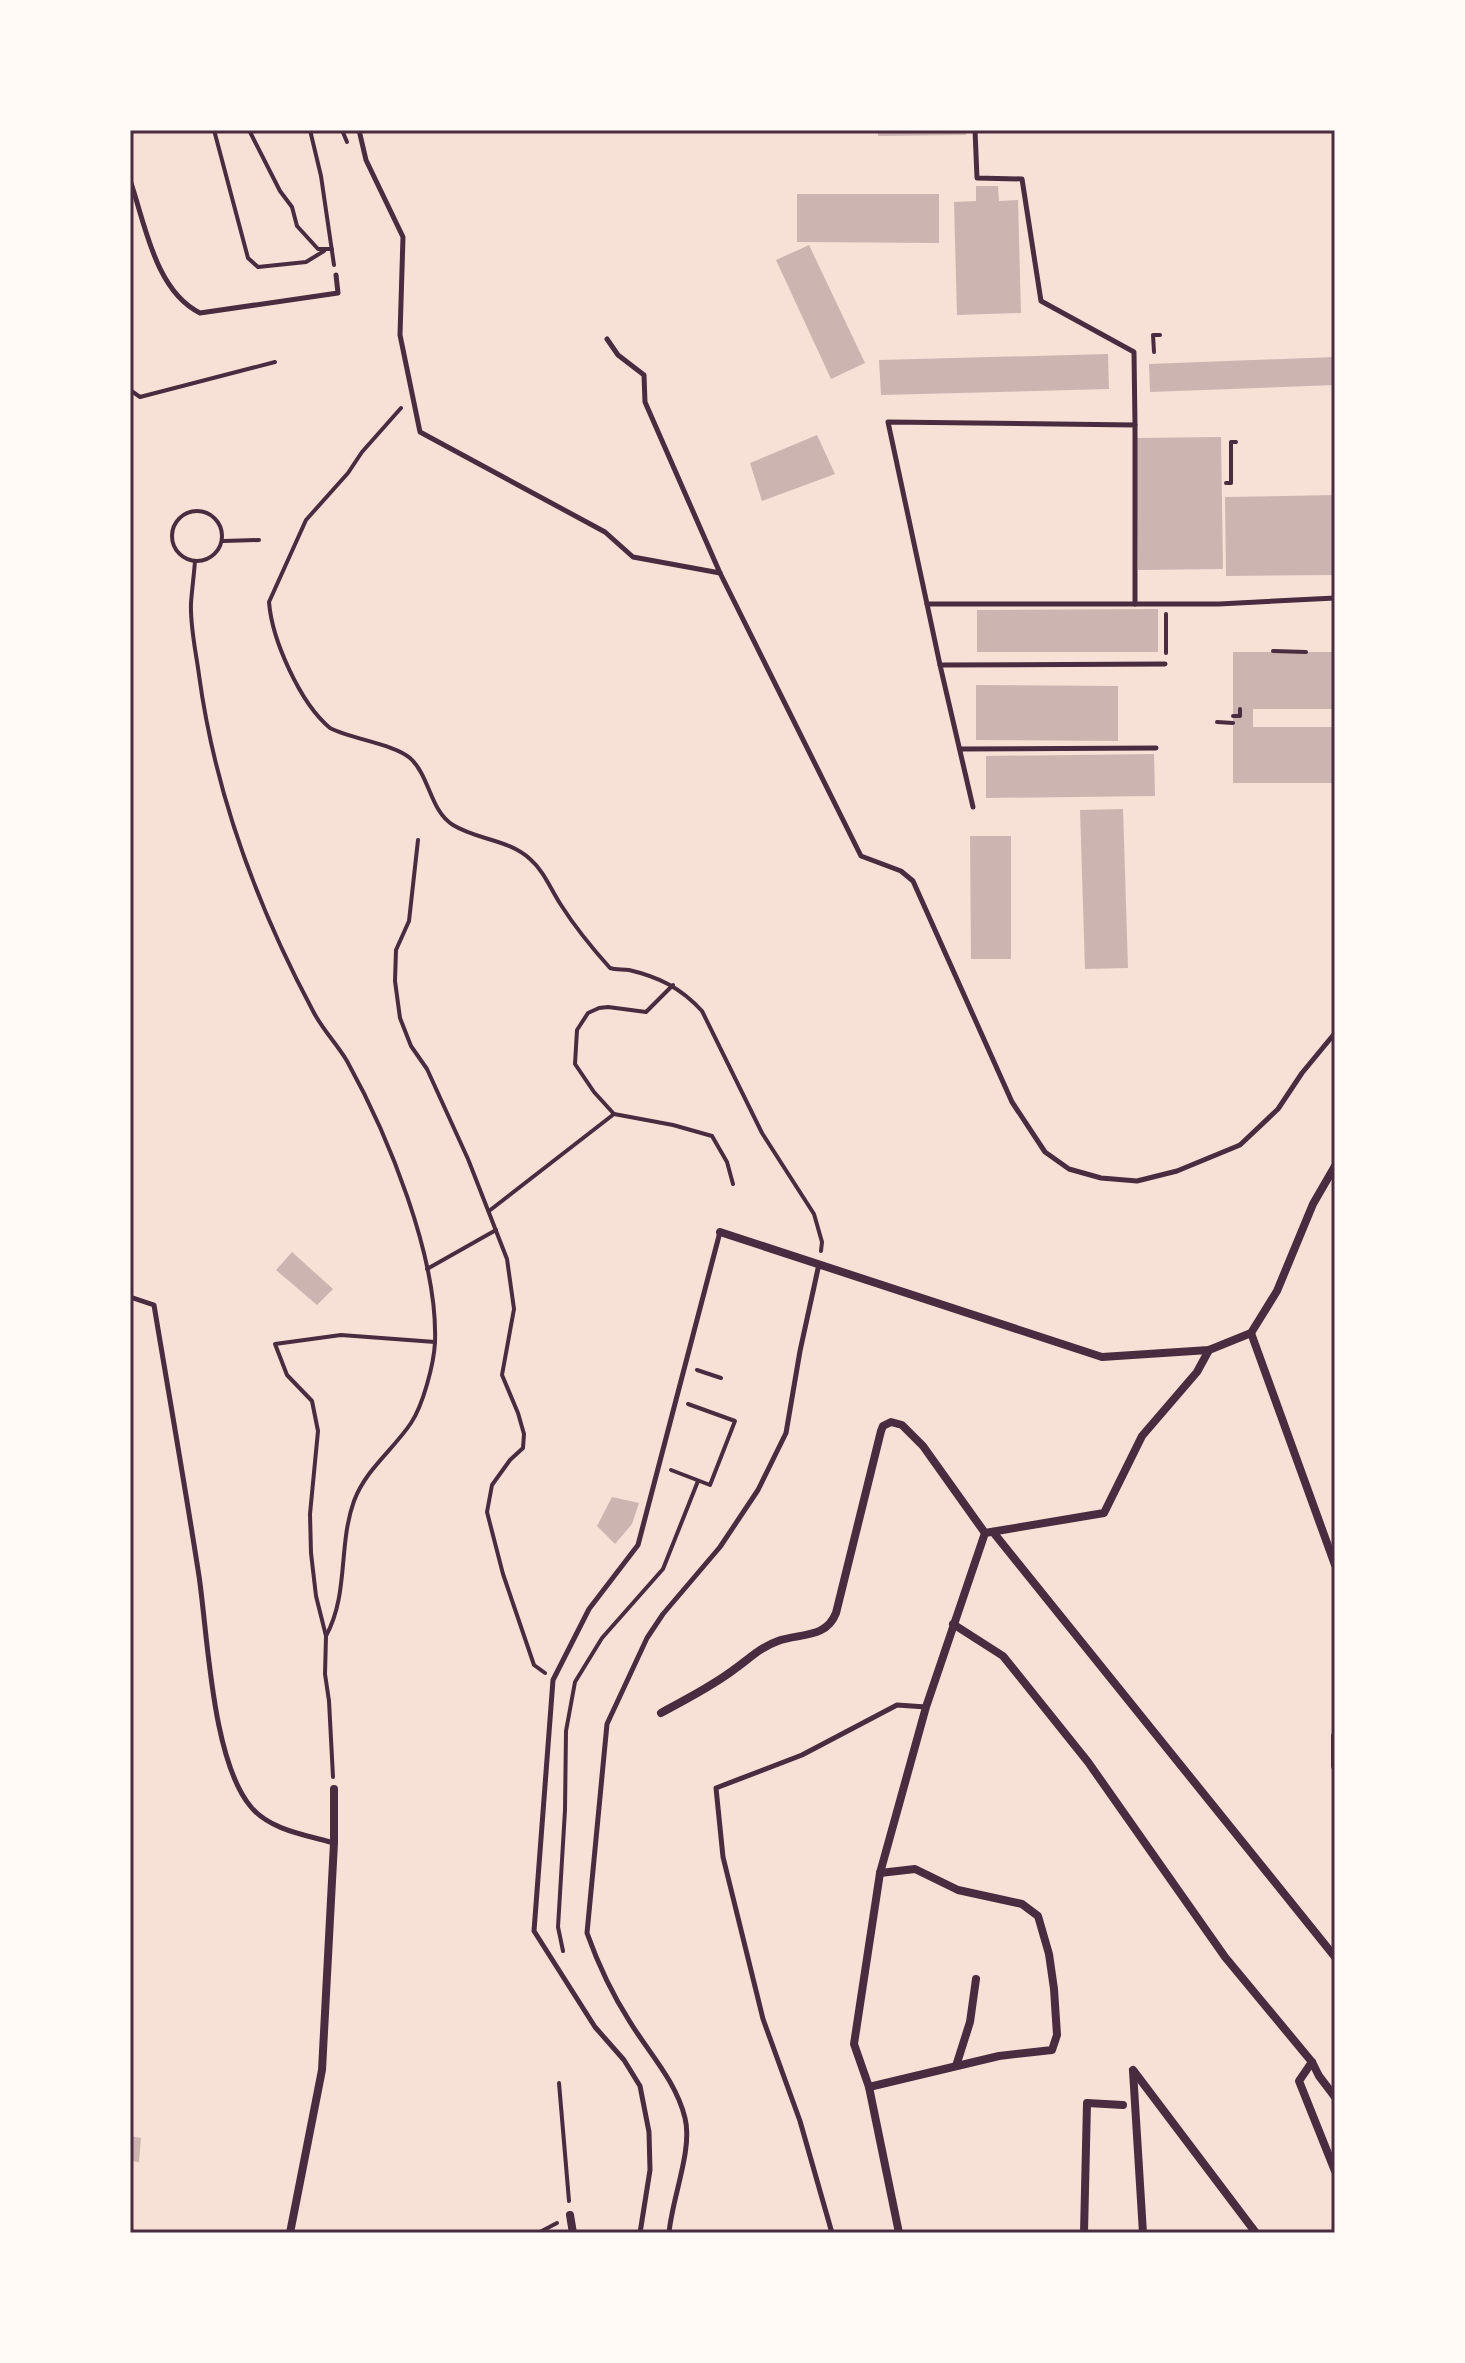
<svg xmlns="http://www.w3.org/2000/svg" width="1465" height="2363" viewBox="0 0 1465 2363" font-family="Lato,sans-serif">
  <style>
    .building { fill: #ccb4b1 }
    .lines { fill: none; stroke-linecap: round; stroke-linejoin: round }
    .path { stroke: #4a2c40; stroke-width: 4 }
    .service { stroke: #4a2c40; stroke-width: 5 }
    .minor { stroke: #4a2c40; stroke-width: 8 }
    .neatline { fill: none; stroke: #4a2c40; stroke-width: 3 }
  </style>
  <rect width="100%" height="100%" fill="#f7e1d7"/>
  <g class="building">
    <polygon points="878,130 966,130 966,135 878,136"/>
    <polygon points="976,186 998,186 999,201 1018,200 1021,313 957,315 954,202 976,201"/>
    <polygon points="797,194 939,194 939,243 797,242"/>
    <polygon points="809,245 865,363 831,379 776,260"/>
    <polygon points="1108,354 1109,389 881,395 879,360"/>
    <polygon points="1335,357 1335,385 1150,392 1149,364"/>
    <polygon points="817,435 835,474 762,501 750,463"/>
    <polygon points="1221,437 1223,569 1138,570 1136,438"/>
    <polygon points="1335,495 1335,575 1226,576 1225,497"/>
    <polygon points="1158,609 1158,652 977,652 977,610"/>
    <polygon points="1233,652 1335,652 1335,709 1253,709 1253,727 1335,727 1335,783 1233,783"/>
    <polygon points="976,685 1118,686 1118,741 976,740"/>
    <polygon points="1154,754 1155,796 986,798 986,756"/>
    <polygon points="1123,809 1128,968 1085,969 1080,810"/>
    <polygon points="970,836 1011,836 1011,959 971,959"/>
    <polygon points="292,1252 333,1289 317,1305 276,1270"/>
    <polygon points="612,1497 639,1503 632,1524 615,1544 597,1526"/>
    <polygon points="130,2136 141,2138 139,2162 130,2161"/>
  </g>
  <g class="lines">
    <g class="path">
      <polyline points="214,130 248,258 258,267 306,262 324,251"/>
      <polyline points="249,130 280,191 292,207 297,226 318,249 332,249"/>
      <polyline points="310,130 321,176 334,265"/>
      <polyline points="342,130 347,142"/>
      <polyline points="1154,352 1153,335 1160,335"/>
      <polyline points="130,390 140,397 275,362"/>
      <path d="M401,408L362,452L348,473L306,520L269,602C272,640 300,703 330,728C351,739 394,744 410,758C430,776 430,811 453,825C477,840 508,839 530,859C544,871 551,890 561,905C575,927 592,948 610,968C616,970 622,969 629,970C659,977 681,988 702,1011L762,1133L814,1214L822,1242L821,1251"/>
      <polyline points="1226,483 1231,483 1231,442 1236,442"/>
      <circle cx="197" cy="536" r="25"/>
      <polyline points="223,541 259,540"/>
      <path d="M195,561C194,575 192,589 191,603C190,627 196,652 199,675C215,793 257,906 313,1011C322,1029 337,1044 347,1061C388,1135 438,1257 435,1342C434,1364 423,1405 411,1423C393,1450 366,1469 354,1501C338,1545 349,1594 326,1636"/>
      <polyline points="1273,651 1306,652"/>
      <polyline points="1166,653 1166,614"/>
      <polyline points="1233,716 1240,716 1240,709"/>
      <polyline points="1217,722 1233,723"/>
      <polyline points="418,840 409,921 396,950 395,981 400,1018 411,1046 427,1069 468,1159 507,1259 514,1309 502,1375 518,1413 524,1434 523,1448 510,1460 492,1485 487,1512 503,1574 534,1665 545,1673"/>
      <polyline points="673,985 646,1012 608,1007 599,1008 588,1013 577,1030 575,1064 594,1092 614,1114 673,1125 712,1136 727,1162 733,1184"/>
      <polyline points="489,1211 614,1114"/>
      <polyline points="427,1269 496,1230"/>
      <polyline points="697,1370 721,1378"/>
      <polyline points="671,1470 710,1485 735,1421 688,1404"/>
      <polyline points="333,1777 329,1701 325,1674 326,1636 316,1596 311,1553 310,1514 318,1431 312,1401 287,1375 275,1344 341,1335 435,1342"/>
      <polyline points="563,1951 558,1927 565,1810 566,1731 575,1682 602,1638 663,1569 698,1481"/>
      <polyline points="559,2083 569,2201"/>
      <polyline points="538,2233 557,2223"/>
    </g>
    <g class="service">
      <polyline points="359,130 366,160 403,237 400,335 420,432 605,532 633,557 720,573"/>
      <polyline points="975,130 977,178 1022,179 1041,301 1134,352 1135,425"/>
      <path d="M130,180C145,223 155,291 200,313L338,293L336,275"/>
      <polyline points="607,339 618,355 644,375 645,402 720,573 861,856 901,871 913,881 1012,1102 1045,1152 1069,1169 1101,1178 1137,1181 1177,1171 1240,1145 1278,1109 1302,1073 1335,1033"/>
      <polyline points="927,604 888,422 1135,425 1135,604"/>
      <polyline points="1165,664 940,665 927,604 1219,604 1335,598"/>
      <polyline points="940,665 973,807"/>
      <polyline points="960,749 1156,748"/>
      <path d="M130,1297L154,1305C169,1395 185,1486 199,1576C208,1637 212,1761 251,1807C270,1830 306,1835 334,1843"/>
      <polyline points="640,2233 650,2170 649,2132 640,2086 624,2060 595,2027 534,1931 553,1680 589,1609 638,1545 720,1232"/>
      <path d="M669,2233C672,2198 693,2149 685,2118C676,2081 649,2053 630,2022C612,1994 598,1964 587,1933L607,1724L647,1638L663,1614L720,1547L758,1490L786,1433L800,1351L819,1264"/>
      <polyline points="832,2233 800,2121 763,2019 723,1857 716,1788 802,1755 897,1705 926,1707"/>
    </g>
    <g class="minor">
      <polyline points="720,1232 1102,1357 1209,1350 1251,1333 1277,1291 1313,1204 1335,1166"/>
      <polyline points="1251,1333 1335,1565"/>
      <polyline points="993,1532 1335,1957"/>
      <polyline points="953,1624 1003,1656 1088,1762 1225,1957 1312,2062 1319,2076 1335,2097"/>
      <path d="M661,1713C686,1699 713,1686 736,1668C750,1658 761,1647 778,1641C799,1633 826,1639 836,1613L881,1431L883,1426L891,1422L902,1425L923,1446L985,1533"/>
      <polyline points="1335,1736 1335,1766"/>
      <polyline points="1312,2062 1299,2081 1335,2171"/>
      <polyline points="956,2066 970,2022 976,1979"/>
      <polyline points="1133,2070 1256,2233"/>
      <polyline points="1133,2071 1143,2233"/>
      <polyline points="869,2087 999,2056 1052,2050 1057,2035 1054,1989 1049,1954 1038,1916 1022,1904 958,1890 915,1869 880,1873"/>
      <polyline points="570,2215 573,2233"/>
      <polyline points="290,2233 322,2070 334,1843 334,1789"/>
      <polyline points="899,2233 869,2087 854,2044 880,1873 926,1707 985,1533 1104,1513 1142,1436 1197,1372 1209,1350"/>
      <polyline points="1084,2233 1087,2103 1123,2105"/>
    </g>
  </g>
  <rect width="1465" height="2363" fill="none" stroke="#fffaf5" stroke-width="264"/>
  <rect x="132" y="132" width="1201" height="2099" class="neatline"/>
</svg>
